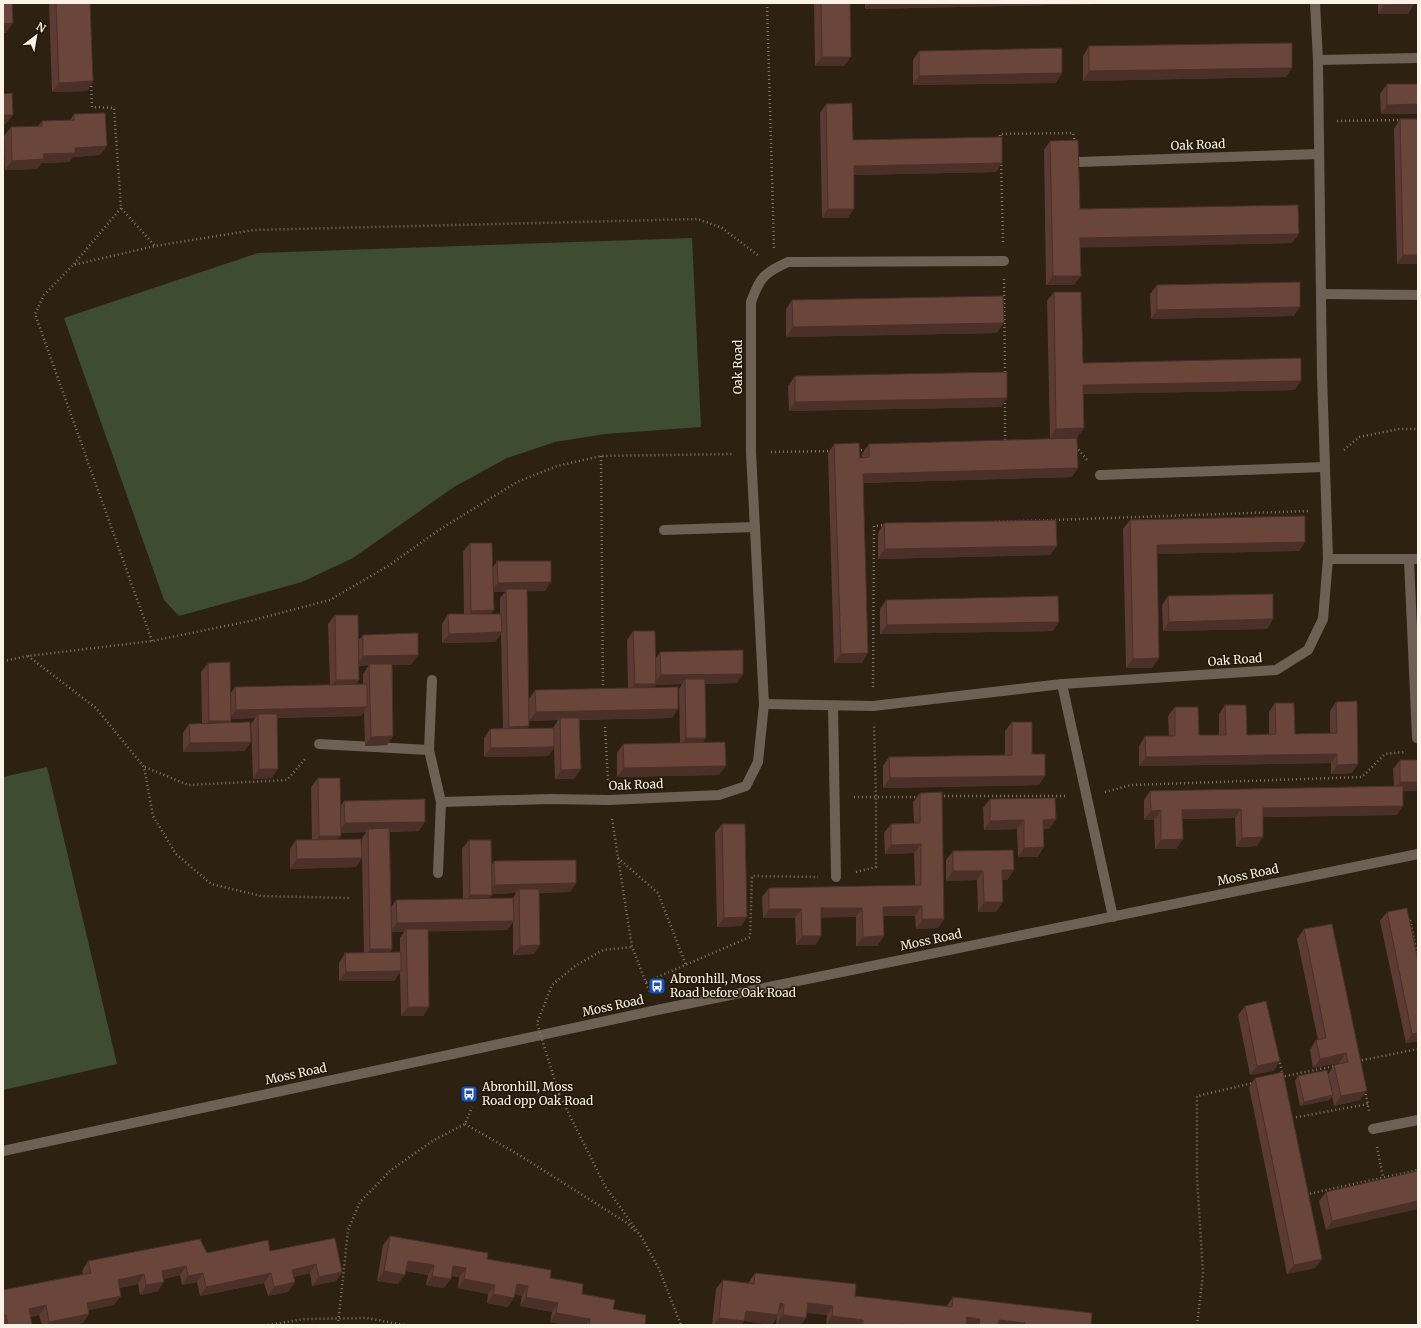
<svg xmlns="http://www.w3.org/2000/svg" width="1421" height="1328" viewBox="0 0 1421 1328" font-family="Merriweather,serif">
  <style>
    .green { fill: #3e4c30 }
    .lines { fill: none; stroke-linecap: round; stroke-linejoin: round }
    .path { stroke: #82786a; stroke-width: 2.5; stroke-dasharray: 1 3; stroke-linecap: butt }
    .service { stroke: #6c6154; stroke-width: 10 }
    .minor { stroke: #6c6154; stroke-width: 10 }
    .tertiary { stroke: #6c6154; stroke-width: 10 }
    .path-bridge { stroke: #82786a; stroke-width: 2.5; stroke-dasharray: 1 3; stroke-linecap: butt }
    .wall { fill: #5b3b32; fill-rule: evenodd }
    .shaded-wall { fill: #4a3029 }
    .building { fill: #6a453a; stroke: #4a3029 }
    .labels { text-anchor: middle; stroke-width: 3; stroke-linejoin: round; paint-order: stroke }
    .street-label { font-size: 12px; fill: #faf2e7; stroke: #231808 }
    .poi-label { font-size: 12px; fill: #faf2e7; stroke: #231808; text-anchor: start }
  </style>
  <rect width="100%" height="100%" fill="#2d2111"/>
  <g class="green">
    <polygon points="692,238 701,427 605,434 555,442 507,458 454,487 353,558 302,582 179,616 164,600 64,318 258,253"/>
    <polygon points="47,767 117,1064 3,1090 3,777"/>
  </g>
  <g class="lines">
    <g class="path">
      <polyline points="767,3 774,248"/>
      <polyline points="91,82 92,107 114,108 121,208 155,246"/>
      <polyline points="1337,121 1402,120"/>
      <polyline points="1000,140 1000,134 1073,133 1075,143"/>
      <polyline points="1001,161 1003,242"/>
      <polyline points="74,264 121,208"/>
      <polyline points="1004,279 1005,374"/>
      <polyline points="1005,399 1005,442"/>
      <polyline points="1075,448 1078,449 1088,461"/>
      <polyline points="857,450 868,450"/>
      <polyline points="1344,450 1359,437 1399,429 1418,429"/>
      <polyline points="771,452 832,451"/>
      <polyline points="601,456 603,690"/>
      <polyline points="995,522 1308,511"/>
      <polyline points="152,641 35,314 44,295 73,265 155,246 254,230 698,219 722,228 759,256"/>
      <polyline points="28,656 96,708 144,767 153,816 176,854 211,884 261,896 349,898"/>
      <polyline points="3,661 28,656 152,641 250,621 330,600 388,566 439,530 517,482 557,466 601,456 732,454"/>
      <polyline points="873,687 874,526 886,525"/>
      <polyline points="605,727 608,780"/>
      <polyline points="145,767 188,785 287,780 306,758"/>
      <polyline points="1105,792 1131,785 1362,777 1385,754 1404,752"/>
      <polyline points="940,796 1067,796"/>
      <polyline points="854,797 919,797"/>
      <polyline points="612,819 632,947 650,993"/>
      <polyline points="618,858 658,893 686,965"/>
      <polyline points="856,872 876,867 876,797 874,724"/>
      <polyline points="1410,920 1418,959"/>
      <polyline points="646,982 750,937 752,876 818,877"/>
      <polyline points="1279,1059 1283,1076"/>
      <polyline points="1358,1061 1418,1049"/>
      <polyline points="1281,1077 1335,1066"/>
      <polyline points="1365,1090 1369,1111"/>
      <polyline points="559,1094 605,1186 642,1238 659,1269 681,1325"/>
      <polyline points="1292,1118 1368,1104"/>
      <polyline points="465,1124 519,1155 627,1223 635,1231"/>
      <polyline points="1377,1147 1383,1177"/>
      <polyline points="1308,1196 1308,1194 1418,1170"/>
      <polyline points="268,1325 305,1319 367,1318 404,1325"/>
      <polyline points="338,1325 348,1230 360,1202 391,1170 434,1140 465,1124 472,1107"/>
      <polyline points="1197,1325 1203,1274 1197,1177 1197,1096 1253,1083"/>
    </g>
    <g class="service">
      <polyline points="664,530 755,527"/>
      <polyline points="833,706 836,877"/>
    </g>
    <g class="minor">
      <polyline points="1318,60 1418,58"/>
      <polyline points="1078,162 1319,154"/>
      <polyline points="1321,294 1418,295"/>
      <polyline points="1100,475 1325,467"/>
      <polyline points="1328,559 1418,559"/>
      <polyline points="1409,560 1417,738"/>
      <polyline points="432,680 429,750 441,802 438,873"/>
      <polyline points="1062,684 1113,917"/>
      <polyline points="764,704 873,706 1062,684 1276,670 1308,650 1323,619 1328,559 1322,375 1318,60 1315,3"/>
      <polyline points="319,744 429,750"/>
      <path d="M441,802L550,799L609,800L719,795L746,786L758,762L764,704L751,452V302C760,277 764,273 788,262L1004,261"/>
      <polyline points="1373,1129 1418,1120"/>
    </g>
    <polyline class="tertiary" points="3,1151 657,1010 1418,854"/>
    <polyline class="path-bridge" points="559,1094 537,1023 552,985 575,966 603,950 632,947"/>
  </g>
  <g class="wall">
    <polygon points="49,3 90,3 93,81 87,91 52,92"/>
    <polygon points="814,3 850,3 844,66 815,66"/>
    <polygon points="865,3 1142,3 865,9"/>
    <polygon points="1378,3 1414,3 1414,4 1408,14 1378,14"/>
    <polygon points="1089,46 1286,77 1083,81 1083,56"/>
    <polygon points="919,51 1056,83 913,85 913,60"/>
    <polygon points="1387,84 1418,84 1418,112 1417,114 1381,114 1380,94"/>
    <polygon points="826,104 853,140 1002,163 996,172 854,175 848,218 822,218 820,113"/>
    <polygon points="74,114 100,155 73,157 69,162 41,163 37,169 5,170 4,136 11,127 38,126 42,121 70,120"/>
    <polygon points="1400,119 1418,119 1418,264 1397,264 1394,129"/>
    <polygon points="1050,141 1080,209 1292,243 1080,247 1074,285 1046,285 1044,150"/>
    <polygon points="1157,285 1294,316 1151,319 1150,294"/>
    <polygon points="1054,292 1083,363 1295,390 1083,394 1077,438 1050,438 1047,301"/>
    <polygon points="792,300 997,333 786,337 786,309"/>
    <polygon points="795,376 1001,407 789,411 788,386"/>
    <polygon points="834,444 860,458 862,458 862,454 869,444 1072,477 863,483 862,663 834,663 828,453"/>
    <polygon points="1130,520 1305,542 1299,551 1157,554 1159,658 1152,668 1126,668 1123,529"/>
    <polygon points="884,523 1057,546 1050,555 878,559 878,533"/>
    <path d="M470,543L493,567L497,561L545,591H527L529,699L535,690L628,688L627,640L633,631L656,658L660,652L743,674L737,683L705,684L703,742L719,775L617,777V753L623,744L680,743L679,689L682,684L656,685L654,687L678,709L672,718L580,720L574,779H555L554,748L548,756L484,757V738L490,729L503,728L501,634L495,642L442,643V624L448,614H464L463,552ZM493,592H505L500,598V614H491ZM558,720L553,728H528L529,721Z"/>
    <polygon points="1168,596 1273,619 1267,629 1163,631 1162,605"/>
    <polygon points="886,600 1053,631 880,634 880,609"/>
    <path d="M335,615L358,641L363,635L411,665H392L393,736L387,745L365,746L364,712L361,716L278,718L272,778L253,779L251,724L255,718L231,719V721L230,723L251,742L244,751L183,752V733L189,724L202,723L201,672L208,663L230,694L235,687L330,685L328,624ZM369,665L363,674V684H356L359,666Z"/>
    <polygon points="1336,702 1352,773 1331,774 1331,763 1139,766 1139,746 1145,736 1169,736 1168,716 1175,707 1199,735 1219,735 1219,714 1225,705 1247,735 1269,734 1269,712 1275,703 1295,734 1330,733 1330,711"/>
    <polygon points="1012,722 1032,754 1039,785 883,788 883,766 889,757 1005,755 1005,731"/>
    <polygon points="1400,760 1418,760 1418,791 1403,791 1397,815 1263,817 1257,846 1236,847 1235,818 1182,819 1183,839 1176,849 1155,849 1154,820 1144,820 1144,800 1150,791 1394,786 1393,769"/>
    <path d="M318,778L340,807L344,801L419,831L390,832L391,907L396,900L463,899L462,849L469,840L491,866L494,861L576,883L570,892L539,893L534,954L513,955V922L507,930L428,931L429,1007L423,1016H401L400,972L394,981H339V963L345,953H364L362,858L356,867L290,869V849L296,840H312L311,787ZM366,832L362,838V853L339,839L341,833ZM516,893L513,898H489L492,894ZM392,932H404L400,938V952L389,953L392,949Z"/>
    <polygon points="920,793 944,919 938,928 916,929 915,916 883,916 884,936 877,946 856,946 856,917 821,917 821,936 815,945 796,945 795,918 763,918 762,897 769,888 915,885 914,853 885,854 884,833 891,824 914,823 913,802"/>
    <polygon points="990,799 1056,819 1049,829 1044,829 1038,857 1018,857 1017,829 984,830 983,808"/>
    <polygon points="722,824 747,917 741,926 717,927 715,833"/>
    <polygon points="953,851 1014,870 1007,880 1002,880 996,912 978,912 977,880 946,881 946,860"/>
    <polygon points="1387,912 1418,1041 1406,1043 1380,921"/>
    <polygon points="1332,924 1360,1100 1334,1106 1332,1096 1330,1100 1300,1106 1295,1081 1298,1076 1328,1074 1334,1065 1340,1064 1339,1063 1313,1068 1310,1050 1316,1040 1318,1040 1297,939 1304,929"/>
    <polygon points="1245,1006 1280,1061 1273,1071 1250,1075 1238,1015"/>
    <polygon points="1255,1078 1322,1259 1315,1268 1287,1274 1249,1087"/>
    <polygon points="1418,1171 1326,1230 1319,1201 1326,1192"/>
    <polygon points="390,1236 487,1259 550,1278 645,1325 565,1325 550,1322 552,1312 520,1306 522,1296 515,1294 508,1307 487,1303 488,1294 458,1288 459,1277 451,1276 444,1288 426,1285 428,1275 406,1271 398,1284 377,1281 383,1245"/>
    <polygon points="335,1238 342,1272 336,1281 312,1286 310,1273 294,1277 295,1282 288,1292 268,1296 264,1283 200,1296 197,1282 182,1285 180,1275 164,1279 158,1291 140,1295 138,1284 119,1288 114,1305 88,1310 83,1323 73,1325 42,1325 39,1315 30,1317 32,1325 3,1325 3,1290 83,1274 82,1271 88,1261 207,1253 270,1251"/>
    <polygon points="755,1273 855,1296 946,1307 953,1297 1091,1324 1100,1325 826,1325 827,1315 807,1313 806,1318 801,1325 783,1325 776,1324 777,1317 772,1325 744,1321 742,1325 712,1325 716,1289 723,1280 748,1283 749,1282"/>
  </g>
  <g class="shaded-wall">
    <polygon points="869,3 1142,3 865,9"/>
    <polygon points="1414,4 1408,14 1378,14 1384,5"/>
    <polygon points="13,23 6,33 3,33 3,24"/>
    <polygon points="822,57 851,57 844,66 815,66"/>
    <polygon points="1292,68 1286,77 1083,81 1089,71"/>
    <polygon points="1062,73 1056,83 913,85 919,76"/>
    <polygon points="93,81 87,91 52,92 59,83"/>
    <polygon points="1418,104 1418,112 1417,114 1381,114 1387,105"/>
    <polygon points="3,115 13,115 6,124 3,124"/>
    <polygon points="107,146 100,155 73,157 69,162 41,163 37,169 5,170 12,161 75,148"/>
    <polygon points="1002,163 996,172 847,175 854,166"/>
    <polygon points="828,209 854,209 848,218 822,218"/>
    <polygon points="1299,234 1292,243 1073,248 1080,238"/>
    <polygon points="1403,255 1418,255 1418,264 1397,264"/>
    <polygon points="1053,276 1081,276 1074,285 1046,285"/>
    <polygon points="1300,307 1294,316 1151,319 1157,310"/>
    <polygon points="1004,323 997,333 786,337 793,327"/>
    <polygon points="1301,381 1295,390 1077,394 1083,385"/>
    <polygon points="1007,398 1001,407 789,411 795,402"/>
    <polygon points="1084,428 1077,438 1050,438 1056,429"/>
    <polygon points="1078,468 1072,477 856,483 863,474"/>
    <polygon points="1305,542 1299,551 1150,554 1157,545"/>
    <polygon points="1057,546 1050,555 878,559 885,549"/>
    <polygon points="551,582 545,591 506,592 506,589 505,592 491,592 498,583"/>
    <polygon points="494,610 487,619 464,620 471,611"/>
    <polygon points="1273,619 1267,629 1163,631 1169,622"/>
    <polygon points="1059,622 1053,631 880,634 887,625"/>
    <polygon points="502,632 495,642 442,643 449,634"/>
    <polygon points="868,653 862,663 834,663 841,654"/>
    <polygon points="418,655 411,665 369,665 369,664 369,665 357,666 363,656"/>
    <polygon points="1159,658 1152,668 1126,668 1133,659"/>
    <polygon points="743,674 737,683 685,684 685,679 682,684 656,685 650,694 628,694 635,684 654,684 661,675"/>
    <polygon points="336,680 359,680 353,689 330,689"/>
    <polygon points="367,707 361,716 258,718 258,714 255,718 229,719 236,710"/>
    <polygon points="678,709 672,718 560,720 560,718 558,720 529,721 536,712"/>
    <polygon points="209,721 231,721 224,730 203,730"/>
    <polygon points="529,726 523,735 503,736 509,727"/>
    <polygon points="393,736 387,745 365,746 371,737"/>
    <polygon points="686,738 706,738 700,747 680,748"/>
    <polygon points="251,742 244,751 183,752 190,743"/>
    <polygon points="554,747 548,756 484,757 491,748"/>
    <polygon points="1337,754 1331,763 1139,766 1146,757"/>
    <polygon points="1358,764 1352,773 1331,774 1337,765"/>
    <polygon points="726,766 719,775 617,777 624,768"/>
    <polygon points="259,769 278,769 272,778 253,779"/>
    <polygon points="581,769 574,779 555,779 561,770"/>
    <polygon points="1045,776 1039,785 883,788 890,778"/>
    <polygon points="1400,782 1418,782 1418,791 1394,791"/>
    <polygon points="1403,806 1397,815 1256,817 1263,808"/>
    <polygon points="1241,809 1235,818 1176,819 1182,810"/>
    <polygon points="1161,810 1154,820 1144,820 1151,811"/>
    <polygon points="1056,819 1049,829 1037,829 1043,820"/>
    <polygon points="1024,820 1017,829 984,830 990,821"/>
    <polygon points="425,822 419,831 368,832 368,829 366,832 338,833 345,823"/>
    <polygon points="319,836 341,836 334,845 313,846"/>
    <polygon points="1263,837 1257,846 1236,847 1242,838"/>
    <polygon points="1183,839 1176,849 1155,849 1161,840"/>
    <polygon points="921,844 914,853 885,854 891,845"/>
    <polygon points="1044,847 1038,857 1018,857 1024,848"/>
    <polygon points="362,858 356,867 290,869 297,859"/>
    <polygon points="1002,870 1014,870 1007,880 996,880"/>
    <polygon points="953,871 983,871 977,880 946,881"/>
    <polygon points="576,883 570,892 519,893 519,889 516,893 488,894 495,885"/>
    <polygon points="470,895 492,895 485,904 464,905"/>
    <polygon points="984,902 1003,902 996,912 978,912"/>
    <polygon points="922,906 915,916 876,916 883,907"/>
    <polygon points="821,908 862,908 856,917 814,918"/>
    <polygon points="769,909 801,909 795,918 763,918"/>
    <polygon points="747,917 741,926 717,927 724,918"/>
    <polygon points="922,919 944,919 938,928 916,929"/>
    <polygon points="514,921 507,930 406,932 406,929 404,932 390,932 397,923"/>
    <polygon points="802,936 821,936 815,945 796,945"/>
    <polygon points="884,936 877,946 856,946 863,937"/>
    <polygon points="540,945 534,954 513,955 520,946"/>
    <polygon points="370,949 392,949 385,958 364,958"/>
    <polygon points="401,971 394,981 339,981 346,972"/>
    <polygon points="408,1007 429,1007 423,1016 401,1016"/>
    <polygon points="1418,1033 1418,1041 1406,1043 1412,1034"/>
    <polygon points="1346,1053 1339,1063 1313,1068 1320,1059"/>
    <polygon points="1280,1061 1273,1071 1250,1075 1257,1066"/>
    <polygon points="1367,1091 1360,1100 1334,1106 1341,1096"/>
    <polygon points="1333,1095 1330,1100 1300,1106 1304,1102"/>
    <polygon points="1418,1201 1418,1209 1326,1230 1332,1221"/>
    <polygon points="1322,1259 1315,1268 1287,1274 1294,1265"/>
    <polygon points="408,1261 434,1265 428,1275 401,1270"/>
    <polygon points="316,1264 310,1273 286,1279 292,1270"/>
    <polygon points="186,1266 180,1275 155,1280 162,1271"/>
    <polygon points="453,1266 466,1268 459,1277 446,1275"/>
    <polygon points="384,1271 405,1275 398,1284 377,1281"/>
    <polygon points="342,1272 336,1281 312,1286 319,1277"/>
    <polygon points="203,1273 197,1282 182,1285 188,1276"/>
    <polygon points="271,1273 264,1283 200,1296 206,1287"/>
    <polygon points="144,1274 138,1284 111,1290 118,1280"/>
    <polygon points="432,1276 451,1279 444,1288 426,1285"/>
    <polygon points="464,1279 495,1285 488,1294 458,1288"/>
    <polygon points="164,1282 158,1291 140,1295 146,1285"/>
    <polygon points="295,1282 288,1292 268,1296 274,1287"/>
    <polygon points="517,1284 528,1286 522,1296 510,1294"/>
    <polygon points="493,1294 514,1298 508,1307 487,1303"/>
    <polygon points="121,1296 114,1305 80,1312 87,1303"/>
    <polygon points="526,1297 558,1303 552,1312 520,1306"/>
    <polygon points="780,1303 784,1304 778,1313"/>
    <polygon points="808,1303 833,1306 827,1315 801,1312"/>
    <polygon points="46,1305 39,1315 22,1318 29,1309"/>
    <polygon points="746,1311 778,1315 772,1325 744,1321 742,1325 714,1325 719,1318"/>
    <polygon points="556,1313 590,1319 586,1325 565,1325 550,1322"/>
    <polygon points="89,1314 83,1323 73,1325 47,1325 49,1322"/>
    <polygon points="783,1315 806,1318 801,1325 783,1325 776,1324"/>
    <polygon points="832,1316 863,1320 860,1325 826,1325"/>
    <polygon points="967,1317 980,1319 976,1325 962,1325"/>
    <polygon points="999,1320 1025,1323 1023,1325 995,1325"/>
  </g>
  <g class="building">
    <polygon points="3,3 12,3 13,23 3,24"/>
    <polygon points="56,3 90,3 93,81 59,83"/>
    <polygon points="821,3 850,3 851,57 822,57"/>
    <polygon points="1384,3 1414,3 1414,4 1384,5"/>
    <polygon points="1292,43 1292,68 1089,71 1089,46"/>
    <polygon points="1062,48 1062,73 919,76 919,51"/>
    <polygon points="1387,84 1418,84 1418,104 1387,105"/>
    <polygon points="12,93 13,115 3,115 3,94"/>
    <polygon points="852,103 853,140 1002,137 1002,163 854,166 854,209 828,209 826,104"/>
    <polygon points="105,113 107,146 75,148 75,153 43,154 44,159 12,161 11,127 42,126 42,121 74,120 74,114"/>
    <polygon points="1400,119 1418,119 1418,255 1403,255"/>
    <polygon points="1078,140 1080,209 1298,205 1299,234 1080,238 1081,276 1053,276 1050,141"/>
    <polygon points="1300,282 1300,307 1157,310 1157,285"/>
    <polygon points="1054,292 1081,292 1083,363 1301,358 1301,381 1083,385 1084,428 1056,429"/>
    <polygon points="1003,296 1004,323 793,327 792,300"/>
    <polygon points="1007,372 1007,398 795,402 795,376"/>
    <polygon points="1077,438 1078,468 863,474 868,653 841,654 834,444 859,443 860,458 869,457 869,444"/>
    <polygon points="1305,516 1305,542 1157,545 1159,658 1133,659 1130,520"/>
    <polygon points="1056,520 1057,546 885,549 884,523"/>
    <polygon points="470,543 492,543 494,610 471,611"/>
    <polygon points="497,561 551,561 551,582 498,583"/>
    <polygon points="506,589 527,589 529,726 509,727"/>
    <polygon points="1273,594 1273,619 1169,622 1168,596"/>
    <polygon points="1058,596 1059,622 887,625 886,600"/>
    <polygon points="448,614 501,614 502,632 449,634"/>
    <polygon points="335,615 358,615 359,680 336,680"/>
    <polygon points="633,631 655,631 656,684 635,684"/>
    <polygon points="418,633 418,655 363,656 363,635"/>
    <polygon points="743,650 743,674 661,675 660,652"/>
    <polygon points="230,662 231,721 209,721 208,663"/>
    <polygon points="369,664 392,664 393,736 371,737"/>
    <polygon points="685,679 705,679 706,738 686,738"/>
    <polygon points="367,684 367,707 236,710 235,687"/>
    <polygon points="678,687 678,709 536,712 535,690"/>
    <polygon points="1357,701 1358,764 1337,765 1337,754 1146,757 1145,736 1175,736 1175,707 1198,707 1199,735 1226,735 1225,705 1246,705 1247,735 1276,734 1275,703 1294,703 1295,734 1337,733 1336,702"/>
    <polygon points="258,714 277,714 278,769 259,769"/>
    <polygon points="560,718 579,718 581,769 561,770"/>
    <polygon points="250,722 251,742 190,743 189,724"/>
    <polygon points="1012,722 1032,722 1032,754 1045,754 1045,776 890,778 889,757 1012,755"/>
    <polygon points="554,728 554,747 491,748 490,729"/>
    <polygon points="725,742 726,766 624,768 623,744"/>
    <rect x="1400" y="760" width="18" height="22"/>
    <polygon points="318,778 340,778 341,836 319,836"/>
    <polygon points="1403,786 1403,806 1263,808 1263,837 1242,838 1241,809 1182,810 1183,839 1161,840 1161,810 1151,811 1150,791"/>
    <polygon points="942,792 944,919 922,919 922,906 883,907 884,936 863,937 862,908 821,908 821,936 802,936 801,909 769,909 769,888 921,885 921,844 891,845 891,824 920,823 920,793"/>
    <polygon points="1055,798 1056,819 1043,820 1044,847 1024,848 1024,820 990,821 990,799"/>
    <polygon points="425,799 425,822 345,823 344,801"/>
    <polygon points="722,824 745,824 747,917 724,918"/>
    <polygon points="389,828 392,949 370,949 368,829"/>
    <polygon points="361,839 362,858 297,859 296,840"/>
    <polygon points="469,840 491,840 492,895 470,895"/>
    <polygon points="1013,850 1014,870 1002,870 1003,902 984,902 983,871 953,871 953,851"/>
    <polygon points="576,860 576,883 495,885 494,861"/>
    <polygon points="519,889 539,889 540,945 520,946"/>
    <polygon points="513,898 514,921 397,923 396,900"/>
    <polygon points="1407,908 1418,961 1418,1033 1412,1034 1387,912"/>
    <polygon points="1332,924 1367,1091 1341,1096 1334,1065 1348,1062 1346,1053 1320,1059 1316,1040 1326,1038 1304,929"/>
    <polygon points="406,929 428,929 429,1007 408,1007"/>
    <polygon points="401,952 401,971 346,972 345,953"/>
    <polygon points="1266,1001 1280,1061 1257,1066 1245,1006"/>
    <polygon points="1327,1070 1333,1095 1304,1102 1298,1076"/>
    <polygon points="1283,1072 1322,1259 1294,1265 1255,1078"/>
    <polygon points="1418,1171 1418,1201 1332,1221 1326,1192"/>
    <polygon points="390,1236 488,1253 487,1259 551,1270 550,1278 583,1284 582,1294 615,1300 613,1309 646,1315 645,1325 589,1325 590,1319 556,1313 558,1303 526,1297 528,1286 517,1284 514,1298 493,1294 495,1285 464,1279 466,1268 453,1266 451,1279 432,1276 434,1265 408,1261 405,1275 384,1271"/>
    <polygon points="335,1238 342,1272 319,1277 316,1264 292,1270 295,1282 274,1287 271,1273 206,1287 203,1273 188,1276 186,1266 162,1271 164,1282 146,1285 144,1274 118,1280 121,1296 87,1303 89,1314 49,1322 46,1305 29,1309 32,1325 8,1325 6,1315 3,1315 3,1290 91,1273 88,1261 200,1239 207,1253 268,1240 270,1251"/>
    <polygon points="755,1273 856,1284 855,1296 952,1307 953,1297 1092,1313 1091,1324 1100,1325 1024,1325 1025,1323 999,1320 998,1325 979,1325 980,1319 967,1317 966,1325 910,1325 901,1324 901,1325 863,1325 863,1320 832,1316 833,1306 808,1303 806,1318 783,1315 784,1304 780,1303 778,1315 746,1311 744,1321 719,1318 723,1280 754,1284"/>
  </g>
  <defs>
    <g id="bus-square" transform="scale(0.9)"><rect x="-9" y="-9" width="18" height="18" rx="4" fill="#1a4fb4" stroke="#231808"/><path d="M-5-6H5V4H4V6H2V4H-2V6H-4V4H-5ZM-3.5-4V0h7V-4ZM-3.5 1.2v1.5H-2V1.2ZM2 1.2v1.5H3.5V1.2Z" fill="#fff"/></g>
  </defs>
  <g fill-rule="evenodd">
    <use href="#bus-square" x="657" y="986"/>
    <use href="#bus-square" x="469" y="1094"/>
  </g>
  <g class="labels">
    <g class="street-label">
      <text transform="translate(1198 145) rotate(-2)" y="4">Oak Road</text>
      <text transform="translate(738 367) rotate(-90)" y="4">Oak Road</text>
      <text transform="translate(1235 660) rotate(-4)" y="4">Oak Road</text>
      <text transform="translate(636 785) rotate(-2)" y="4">Oak Road</text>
      <text transform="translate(1248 875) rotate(-12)" y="4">Moss Road</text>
      <text transform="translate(931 940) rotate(-12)" y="4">Moss Road</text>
      <text transform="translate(613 1006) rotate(-12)" y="4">Moss Road</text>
      <text transform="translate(296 1074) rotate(-12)" y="4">Moss Road</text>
    </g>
    <g class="poi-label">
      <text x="670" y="983">Abronhill, Moss<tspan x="670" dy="14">Road before Oak Road</tspan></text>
      <text x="482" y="1091">Abronhill, Moss<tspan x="482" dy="14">Road opp Oak Road</tspan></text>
    </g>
  </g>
  <rect width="1421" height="1328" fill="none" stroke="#faf2e7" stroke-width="8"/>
  <g transform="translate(36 36) rotate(31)" stroke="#231808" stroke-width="3" paint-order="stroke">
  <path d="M0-3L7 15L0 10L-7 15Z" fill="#faf2e7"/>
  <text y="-6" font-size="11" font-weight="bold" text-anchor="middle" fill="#faf2e7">N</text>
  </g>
</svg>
